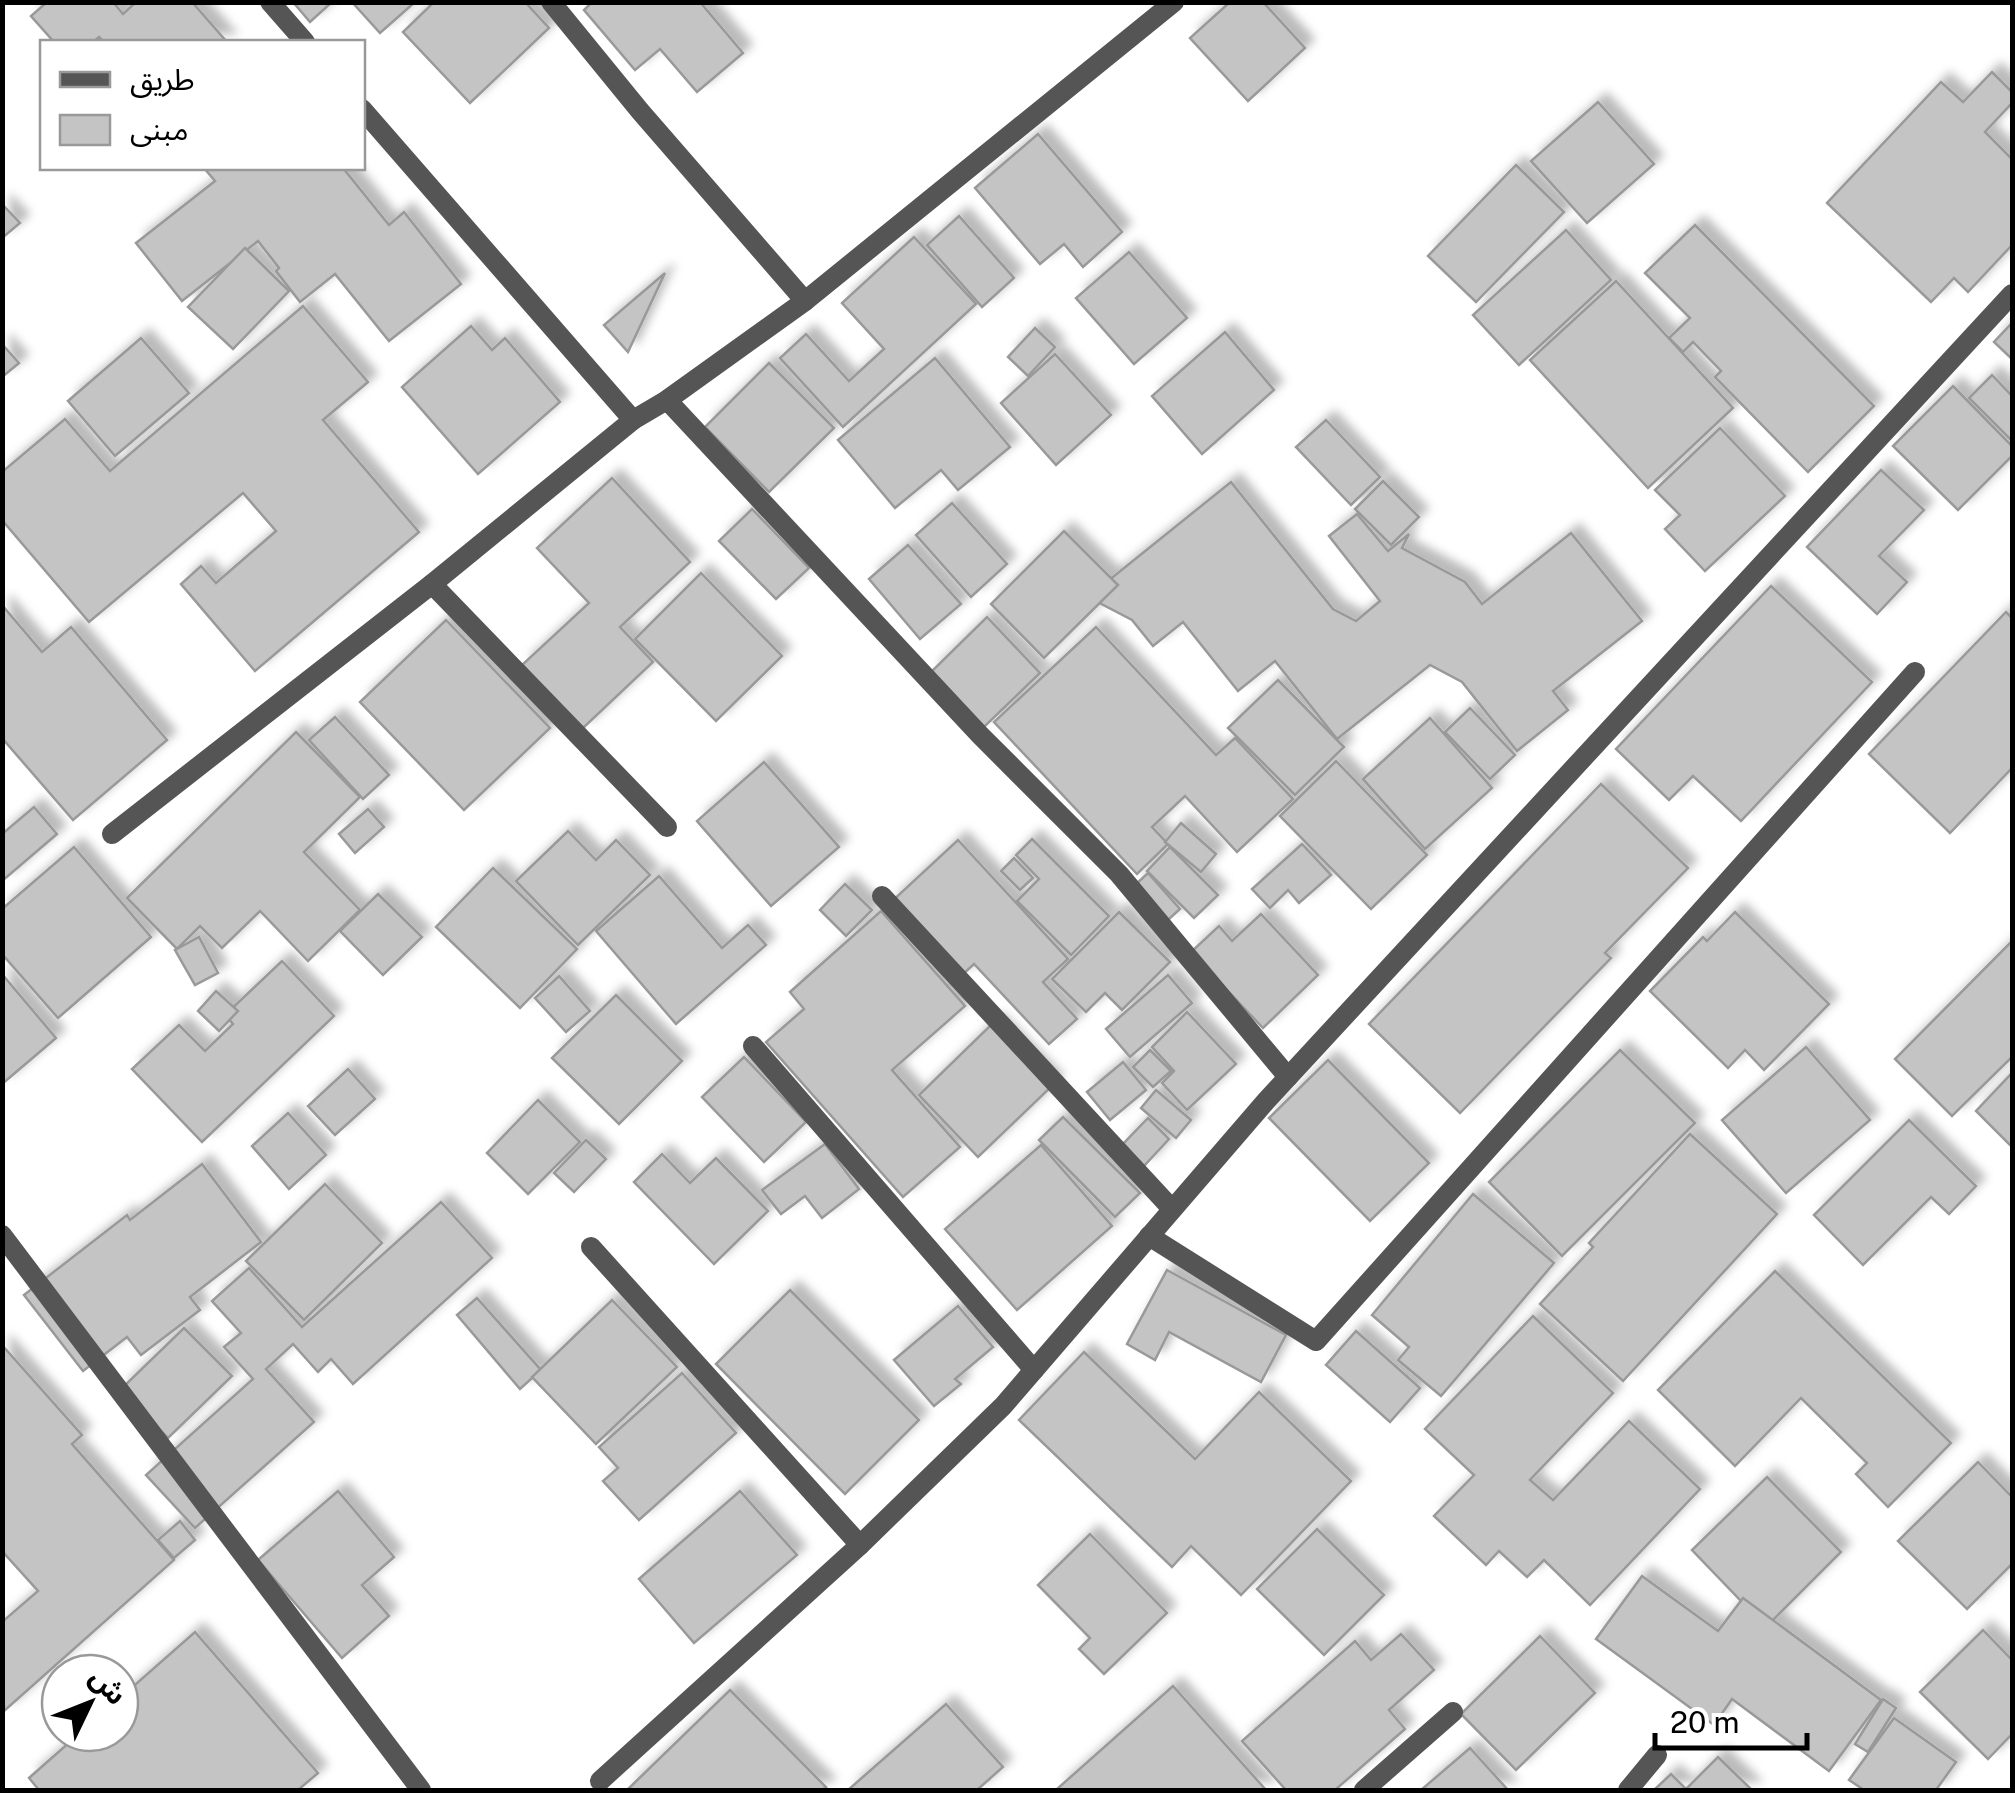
<svg xmlns="http://www.w3.org/2000/svg" width="2015" height="1793" viewBox="0 0 2015 1793" font-family="'Public Sans','Noto Sans Arabic',sans-serif">
  <style>
    .building { fill: #c4c4c4; stroke: #999; stroke-width: 2.5; filter: url(#shadow) }
    .lines { fill: none; stroke-linecap: round; stroke-linejoin: round }
    .minor { stroke: #555; stroke-width: 20 }
  </style>
  <defs>
    <filter id="shadow"><feDropShadow dx="9" dy="-9" stdDeviation="5" flood-color="#0004"/></filter>
  </defs>
  <rect width="100%" height="100%" fill="#fff"/>
  <g class="building">
    <polygon points="47,2 113,2 123,14 136,2 192,2 227,42 104,42 99,37 93,42 54,42 31,16"/>
    <polygon points="293,2 332,2 310,22"/>
    <polygon points="352,2 415,2 380,33"/>
    <polygon points="434,2 525,2 549,28 470,103 403,32"/>
    <polygon points="592,2 700,2 743,53 697,92 660,49 635,70 584,10"/>
    <polygon points="1230,2 1263,2 1305,48 1248,101 1190,38"/>
    <polygon points="1992,72 2012,92 2012,103 1985,132 2012,159 2012,245 1968,292 1954,278 1931,302 1827,203 1941,82 1963,102"/>
    <polygon points="1598,102 1654,164 1587,223 1531,161"/>
    <polygon points="1038,134 1122,232 1083,267 1064,244 1040,264 975,188"/>
    <polygon points="1516,165 1564,212 1476,302 1428,256"/>
    <polygon points="204,168 343,168 389,225 404,212 461,284 389,341 335,274 300,302 276,271 279,268 258,241 182,301 136,243 215,181"/>
    <polygon points="2,204 20,223 2,238"/>
    <polygon points="959,216 1014,278 982,307 927,245"/>
    <polygon points="1695,225 1874,406 1808,472 1715,377 1721,371 1693,342 1683,352 1669,338 1690,318 1645,273"/>
    <polygon points="1566,230 1611,280 1519,365 1473,315"/>
    <polygon points="914,237 976,304 843,427 780,358 806,334 849,381 884,349 842,303"/>
    <polygon points="245,248 289,291 233,349 188,307"/>
    <polygon points="1129,252 1187,318 1134,364 1076,298"/>
    <polygon points="665,273 628,352 604,325"/>
    <polygon points="1616,281 1733,408 1648,488 1530,360"/>
    <polygon points="303,306 368,382 323,420 419,532 255,671 181,584 201,566 216,583 276,531 243,493 89,622 2,520 2,472 65,419 110,471"/>
    <polygon points="2012,323 2012,359 1994,342"/>
    <polygon points="471,326 492,350 505,338 560,402 478,474 402,387"/>
    <polygon points="1035,328 1055,347 1028,376 1008,357"/>
    <polygon points="1225,332 1274,390 1202,454 1152,396"/>
    <polygon points="141,338 189,393 115,456 68,401"/>
    <polygon points="2,344 19,363 2,377"/>
    <polygon points="1055,354 1111,415 1056,465 1001,403"/>
    <polygon points="935,358 1010,447 958,490 941,470 895,508 838,440"/>
    <polygon points="769,363 834,428 769,492 705,427"/>
    <polygon points="1992,375 2012,396 2012,441 1969,398"/>
    <polygon points="1953,386 2012,446 2012,456 1958,510 1893,446"/>
    <polygon points="1326,420 1380,477 1351,505 1296,447"/>
    <polygon points="1720,428 1785,496 1705,571 1665,529 1680,515 1655,490"/>
    <polygon points="1881,470 1924,510 1879,556 1907,582 1877,614 1807,547"/>
    <polygon points="612,478 690,562 620,627 653,662 582,729 522,665 589,603 537,548"/>
    <polygon points="1383,481 1419,517 1391,545 1355,509"/>
    <polygon points="1231,482 1333,609 1356,621 1380,601 1329,536 1357,514 1388,551 1409,534 1402,548 1465,582 1482,604 1571,533 1642,621 1553,691 1568,710 1517,751 1462,682 1430,665 1337,739 1275,661 1238,691 1183,622 1153,646 1132,620 1088,597"/>
    <polygon points="952,503 1007,564 971,597 916,535"/>
    <polygon points="752,509 809,568 776,599 719,541"/>
    <polygon points="1064,531 1118,585 1044,658 991,604"/>
    <polygon points="908,545 961,604 920,639 869,579"/>
    <polygon points="701,573 782,656 716,721 635,639"/>
    <polygon points="1771,586 1872,682 1741,821 1693,776 1669,800 1616,749"/>
    <polygon points="2,605 42,652 71,627 167,740 73,820 2,738"/>
    <polygon points="2006,612 2012,618 2012,768 1950,833 1869,754"/>
    <polygon points="987,617 1040,673 984,727 931,672"/>
    <polygon points="446,620 550,728 464,810 360,702"/>
    <polygon points="1096,627 1216,755 1235,738 1293,799 1237,852 1185,796 1152,827 1168,844 1137,874 994,722"/>
    <polygon points="1278,680 1344,747 1295,795 1228,728"/>
    <polygon points="1470,708 1515,755 1490,779 1445,732"/>
    <polygon points="335,717 389,775 363,799 309,740"/>
    <polygon points="1430,718 1492,788 1425,849 1363,779"/>
    <polygon points="296,732 360,797 304,852 360,910 308,961 260,911 222,948 200,926 177,949 127,898"/>
    <polygon points="1336,761 1427,855 1371,909 1280,816"/>
    <polygon points="764,762 839,847 771,906 697,821"/>
    <polygon points="1601,784 1688,868 1605,953 1611,958 1460,1113 1369,1024"/>
    <polygon points="34,807 57,834 2,881 2,834"/>
    <polygon points="368,809 384,827 355,853 339,834"/>
    <polygon points="1181,823 1216,854 1201,872 1165,842"/>
    <polygon points="568,831 596,860 616,840 650,875 578,945 516,881"/>
    <polygon points="1032,839 1109,916 1071,955 1017,901 1039,879 1016,855"/>
    <polygon points="958,840 1068,959 1043,982 1077,1019 1049,1044 974,964 960,977 890,903"/>
    <polygon points="1302,844 1331,875 1299,903 1288,890 1270,908 1252,889"/>
    <polygon points="74,847 151,937 58,1018 2,954 2,909"/>
    <polygon points="1170,847 1218,895 1194,918 1147,871"/>
    <polygon points="1014,858 1033,878 1020,890 1001,871"/>
    <polygon points="493,868 577,949 520,1008 436,927"/>
    <polygon points="1148,873 1180,909 1168,920 1136,884"/>
    <polygon points="659,876 722,948 748,925 766,945 676,1024 596,931"/>
    <polygon points="845,884 872,910 846,936 820,910"/>
    <polygon points="378,894 422,937 383,975 340,931"/>
    <polygon points="881,911 965,1006 892,1070 960,1147 903,1197 766,1042 804,1009 790,992"/>
    <polygon points="1119,912 1170,962 1122,1010 1105,993 1086,1012 1052,979"/>
    <polygon points="1735,912 1829,1004 1764,1070 1745,1050 1728,1068 1650,991 1703,937 1707,941"/>
    <polygon points="1261,914 1318,975 1263,1028 1191,952 1219,926 1232,941"/>
    <polygon points="199,937 218,973 195,985 175,950"/>
    <polygon points="2012,941 2012,1057 1952,1116 1895,1059"/>
    <polygon points="282,961 334,1016 202,1142 132,1069 179,1025 205,1051 233,1024 225,1015"/>
    <polygon points="2,974 56,1038 2,1084"/>
    <polygon points="1168,975 1192,1003 1130,1057 1106,1029"/>
    <polygon points="559,976 590,1011 566,1032 535,998"/>
    <polygon points="216,991 238,1011 219,1031 198,1011"/>
    <polygon points="616,995 682,1061 619,1124 552,1058"/>
    <polygon points="1187,1012 1236,1064 1187,1110 1162,1083 1174,1071 1152,1047"/>
    <polygon points="994,1022 1054,1084 978,1157 919,1095"/>
    <polygon points="1806,1047 1870,1120 1786,1193 1722,1120"/>
    <polygon points="1150,1050 1171,1071 1153,1087 1133,1067"/>
    <polygon points="1620,1050 1695,1123 1562,1256 1489,1182"/>
    <polygon points="744,1057 806,1122 764,1162 702,1097"/>
    <polygon points="1328,1060 1429,1163 1370,1221 1269,1118"/>
    <polygon points="1123,1062 1146,1090 1110,1120 1087,1092"/>
    <polygon points="348,1069 375,1099 335,1135 308,1106"/>
    <polygon points="2012,1073 2012,1147 1976,1111"/>
    <polygon points="1156,1090 1191,1120 1176,1138 1141,1108"/>
    <polygon points="538,1100 580,1142 528,1194 487,1153"/>
    <polygon points="288,1113 326,1155 289,1189 252,1146"/>
    <polygon points="1063,1117 1140,1193 1115,1217 1039,1140"/>
    <polygon points="1148,1118 1169,1139 1144,1166 1122,1145"/>
    <polygon points="1909,1120 1976,1186 1949,1214 1931,1197 1863,1265 1814,1215"/>
    <polygon points="1690,1134 1777,1214 1623,1381 1540,1304 1593,1247 1589,1243"/>
    <polygon points="586,1140 606,1159 574,1192 554,1173"/>
    <polygon points="825,1144 859,1189 822,1218 805,1196 781,1214 762,1190"/>
    <polygon points="1041,1145 1112,1226 1017,1310 945,1229"/>
    <polygon points="662,1154 690,1183 716,1158 768,1211 714,1264 634,1182"/>
    <polygon points="202,1164 261,1242 190,1297 200,1310 141,1355 127,1337 83,1371 24,1295 127,1215 130,1220"/>
    <polygon points="325,1184 382,1243 304,1320 246,1261"/>
    <polygon points="1473,1194 1554,1263 1441,1396 1398,1360 1409,1347 1372,1315"/>
    <polygon points="441,1202 492,1258 353,1384 331,1359 318,1372 293,1344 266,1369 314,1422 195,1528 146,1475 253,1379 224,1347 241,1333 212,1301 249,1268 302,1327"/>
    <polygon points="1167,1270 1286,1335 1261,1382 1169,1332 1155,1360 1127,1344"/>
    <polygon points="1775,1271 1951,1443 1888,1507 1856,1474 1867,1463 1801,1398 1735,1466 1658,1390"/>
    <polygon points="790,1290 919,1420 845,1494 716,1364"/>
    <polygon points="477,1298 541,1370 520,1389 457,1315"/>
    <polygon points="612,1300 677,1367 596,1444 532,1377"/>
    <polygon points="958,1306 993,1347 955,1379 961,1384 934,1406 894,1360"/>
    <polygon points="1533,1316 1613,1393 1530,1480 1553,1500 1629,1421 1700,1489 1590,1605 1544,1560 1527,1577 1499,1551 1486,1565 1434,1516 1474,1475 1425,1429"/>
    <polygon points="184,1328 232,1376 168,1438 120,1390"/>
    <polygon points="1356,1331 1420,1388 1390,1422 1326,1365"/>
    <polygon points="2,1345 82,1435 72,1444 174,1560 4,1711 2,1622 38,1591 2,1551"/>
    <polygon points="1084,1352 1195,1459 1259,1392 1351,1481 1241,1595 1191,1546 1172,1567 1019,1420"/>
    <polygon points="682,1373 736,1433 639,1520 603,1481 618,1468 599,1447"/>
    <polygon points="1978,1462 2012,1497 2012,1564 1967,1609 1898,1541"/>
    <polygon points="1767,1477 1841,1552 1766,1627 1692,1550"/>
    <polygon points="338,1491 394,1557 362,1585 389,1616 342,1658 258,1560"/>
    <polygon points="740,1491 797,1555 694,1643 639,1579"/>
    <polygon points="180,1521 195,1540 174,1558 158,1540"/>
    <polygon points="1317,1529 1384,1595 1324,1655 1257,1589"/>
    <polygon points="1090,1534 1167,1613 1104,1674 1079,1649 1090,1638 1038,1585"/>
    <polygon points="1642,1576 1718,1631 1743,1598 1881,1700 1829,1771 1732,1699 1714,1725 1596,1639"/>
    <polygon points="1983,1630 2012,1660 2012,1734 1988,1759 1920,1692"/>
    <polygon points="195,1632 318,1773 298,1790 39,1790 29,1778 80,1733 120,1733 120,1698"/>
    <polygon points="1401,1634 1434,1670 1389,1710 1405,1729 1335,1790 1286,1790 1242,1741 1355,1641 1371,1660"/>
    <polygon points="1540,1636 1595,1693 1516,1770 1461,1714"/>
    <polygon points="1173,1686 1266,1790 1058,1790 1057,1789"/>
    <polygon points="730,1690 826,1787 822,1790 627,1790"/>
    <polygon points="1883,1699 1896,1708 1868,1752 1855,1744"/>
    <polygon points="946,1704 1003,1767 977,1790 848,1790"/>
    <polygon points="1894,1718 1956,1762 1936,1790 1864,1790 1849,1780"/>
    <polygon points="1470,1748 1508,1790 1421,1790"/>
    <polygon points="1718,1757 1752,1790 1654,1790 1671,1774 1686,1789"/>
  </g>
  <g class="lines">
    <g class="minor">
      <polyline points="270,2 305,42"/>
      <polyline points="551,2 640,111 805,301"/>
      <polyline points="362,109 633,420"/>
      <polyline points="667,400 980,735 1119,874 1288,1077"/>
      <polyline points="432,584 667,827"/>
      <polyline points="112,834 432,584 633,420 667,400 805,301 1174,2"/>
      <polyline points="882,896 1172,1209"/>
      <polyline points="753,1046 1034,1370"/>
      <polyline points="2,1235 421,1790"/>
      <polyline points="1149,1236 1316,1341 1915,672"/>
      <polyline points="591,1247 860,1545"/>
      <polyline points="600,1781 860,1545 1003,1406 1266,1101 2012,294"/>
      <polyline points="1364,1790 1453,1712"/>
      <polyline points="1628,1790 1657,1755"/>
    </g>
  </g>
  <rect width="2015" height="1793" fill="none" stroke="#000000" stroke-width="10"/>
  <rect x="40" y="40" width="325" height="130" fill="#ffffff" stroke="#999999" stroke-width="2.5"/>
  <rect x="60" y="72" width="50" height="15" fill="#555555" stroke="#999999" stroke-width="2.5"/>
  <text x="130" y="90" font-size="30" fill="#000000">طريق</text>
  <rect x="60" y="115" width="50" height="30" fill="#c4c4c4" stroke="#999999" stroke-width="2.5"/>
  <text x="130" y="140" font-size="30" fill="#000000">مبنى</text>
  <g transform="translate(90 1703) rotate(47)"><circle r="48" fill="#ffffff" stroke="#999999" stroke-width="2.5"/>
  <path d="M0-8L18 38L0 25L-18 38Z" fill="#000000"/>
  <text y="-15" font-size="28" font-weight="bold" text-anchor="middle" fill="#000000">ش</text>
  </g>
  <path d="M1655 1733v15h152v-15" fill="none" stroke="#000000" stroke-width="5"/>
  <text x="1670" y="1733" font-size="30" fill="#000000" stroke="#ffffff" stroke-width="8" paint-order="stroke">20 m</text>
</svg>
